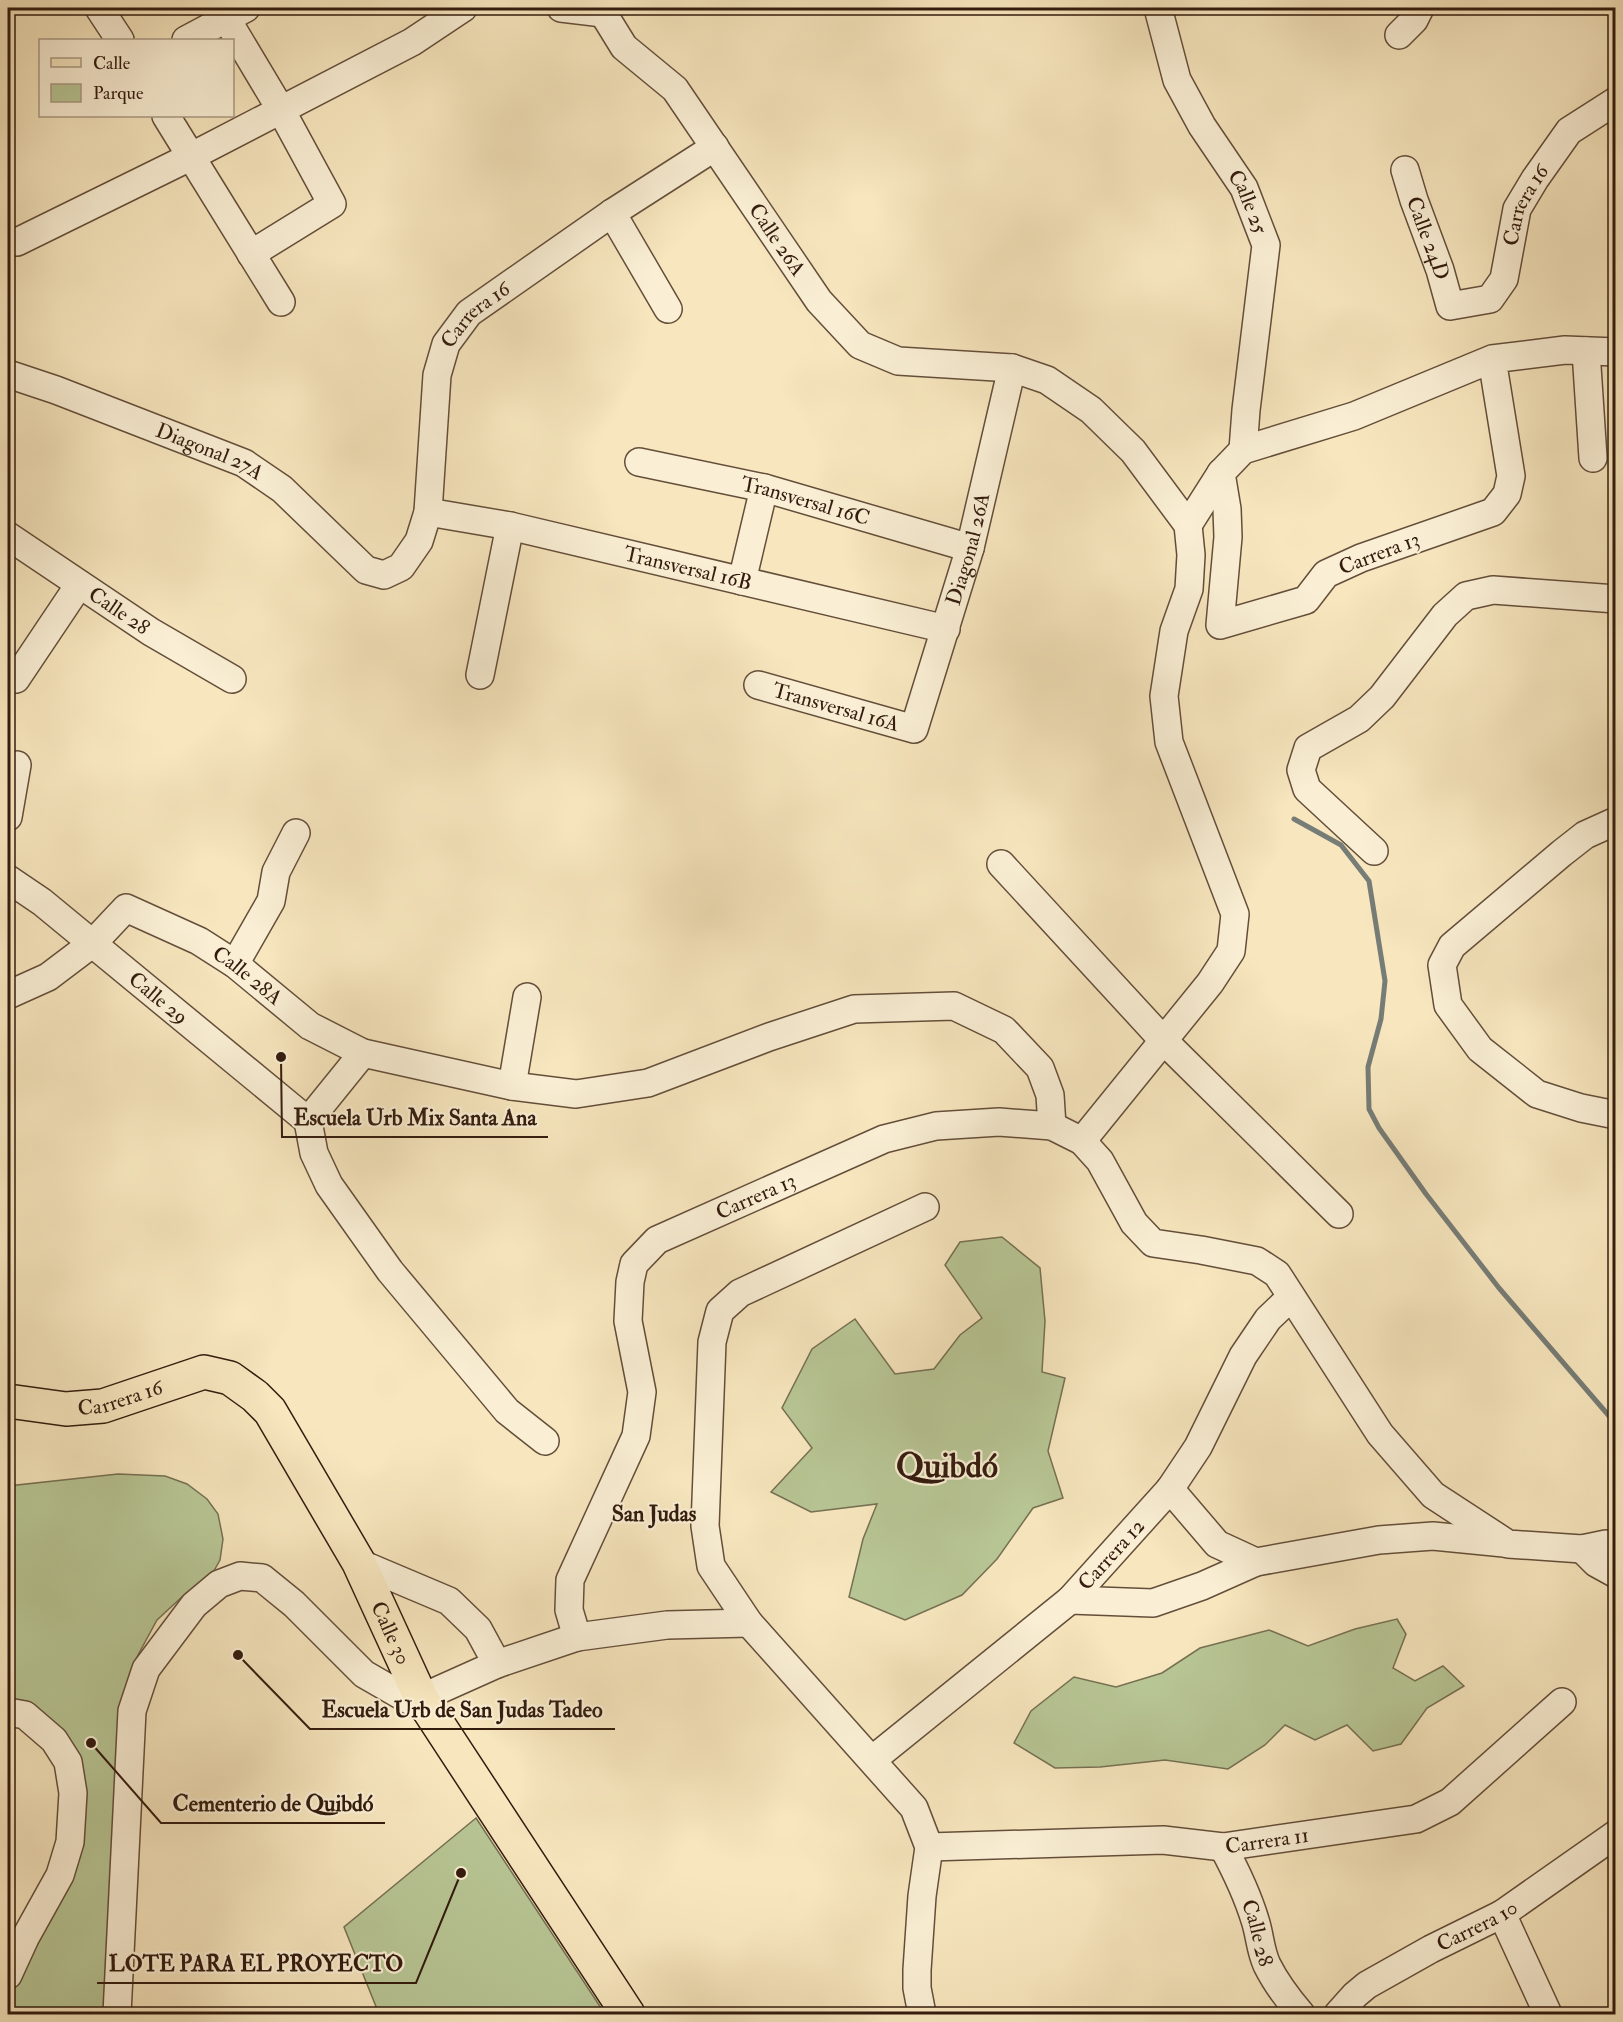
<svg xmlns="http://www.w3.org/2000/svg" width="1623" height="2022" viewBox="0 0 1623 2022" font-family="'IM FELL Double Pica',serif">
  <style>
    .green { fill: #b8c695; stroke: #767052; stroke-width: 1.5 }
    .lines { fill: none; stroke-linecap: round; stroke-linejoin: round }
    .stream { stroke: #767c76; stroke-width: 5 }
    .minor-casing { stroke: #644e3a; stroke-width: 30 }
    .major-casing { stroke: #331b0e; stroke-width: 36 }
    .minor { stroke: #faefd5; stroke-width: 27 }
    .major { stroke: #f7e6be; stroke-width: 33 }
    .labels { text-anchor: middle; stroke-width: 4.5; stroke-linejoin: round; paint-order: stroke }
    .street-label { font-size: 21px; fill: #331b0e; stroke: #faefd5 }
    .neighbourhood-label { font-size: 22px; font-weight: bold; fill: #331b0e; stroke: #faefd5 }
    .town-label { font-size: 33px; font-weight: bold; fill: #331b0e; stroke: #faefd5 }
    .leader { fill: none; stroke: #331b0e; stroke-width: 2 }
    .callout-dot { fill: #331b0e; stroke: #faefd5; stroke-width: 2 }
    .callout-label { font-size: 22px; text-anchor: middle; font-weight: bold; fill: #331b0e; stroke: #faefd5; stroke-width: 4.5; stroke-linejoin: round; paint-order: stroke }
  </style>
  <rect width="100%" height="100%" fill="#f7e6be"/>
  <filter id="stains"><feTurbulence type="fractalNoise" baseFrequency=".00333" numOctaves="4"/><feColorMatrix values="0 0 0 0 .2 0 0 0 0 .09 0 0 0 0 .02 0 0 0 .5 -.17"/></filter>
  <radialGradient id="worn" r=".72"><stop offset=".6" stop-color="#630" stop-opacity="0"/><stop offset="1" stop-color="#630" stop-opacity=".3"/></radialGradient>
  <g class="green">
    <polygon points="1002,1237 1040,1268 1045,1321 1042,1372 1065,1378 1048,1451 1063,1498 1033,1508 997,1559 962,1595 905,1620 849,1597 863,1539 877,1504 811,1512 771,1492 812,1448 782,1408 812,1349 855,1319 895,1374 934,1369 960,1335 982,1318 945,1265 960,1242"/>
    <polygon points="118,1474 165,1476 187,1484 207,1499 218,1514 223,1539 220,1560 211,1576 184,1595 157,1620 138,1655 124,1694 110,2014 8,2014 8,1993 33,1939 82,1788 8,1701 8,1486"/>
    <polygon points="1397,1619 1406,1634 1393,1668 1415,1681 1443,1666 1464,1686 1427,1708 1401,1744 1373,1751 1347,1725 1315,1740 1285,1725 1265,1745 1228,1769 1165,1760 1100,1767 1055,1768 1014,1743 1031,1711 1074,1677 1116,1687 1162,1673 1200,1648 1269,1630 1308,1646 1355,1629"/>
    <polygon points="476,1818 605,2014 379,2014 344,1927"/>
  </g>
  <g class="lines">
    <polyline class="stream" points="1294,819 1341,845 1369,881 1385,981 1381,1019 1368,1067 1369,1109 1379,1128 1426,1194 1499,1288 1616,1424"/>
    <g class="minor-casing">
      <g id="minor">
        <polyline points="99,8 120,40"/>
        <polyline points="561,8 603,13"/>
        <path id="s1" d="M1158,8L1177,80L1202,126L1244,188L1266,245L1246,410L1243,450"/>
        <path id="s2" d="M603,13L624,47L675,89L819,301L860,345L898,361L1012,368L1047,380L1091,410L1133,451L1188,525L1191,555L1189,589L1174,631L1164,696L1169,742L1235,914L1231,951L1210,983L1082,1141"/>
        <polyline points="226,18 281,110 332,204 251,254"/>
        <polyline points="1399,35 1414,20 1420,8"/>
        <polyline points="186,40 246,8"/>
        <polyline points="166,116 281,302"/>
        <path id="s3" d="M1405,170L1414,200L1440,270L1450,306L1490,299L1504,279L1517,209L1535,179L1569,131L1616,101"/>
        <polyline points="612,213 668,309"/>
        <polyline points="17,242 190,157 412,42 463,8"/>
        <polyline points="1586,351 1593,458"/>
        <polyline points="1492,359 1511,476 1507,494 1493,512 1361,558 1326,574 1306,600 1220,625 1228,537 1227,509 1221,473 1243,450 1354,416 1492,359 1565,350 1616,352"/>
        <path id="s4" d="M8,374L56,390L244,463L282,489L366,570L384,575L401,567L419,541L428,512L437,375L446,344L469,313L612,213L715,147"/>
        <path id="s5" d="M639,462L764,488L970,548"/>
        <path id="s6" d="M428,512L510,526L946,629"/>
        <polyline points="1188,525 1221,473"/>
        <path id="s7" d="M8,536L151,632L232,679"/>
        <polyline points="742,581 764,488"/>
        <polyline points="480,675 510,526"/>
        <polyline points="16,679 79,585"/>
        <path id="s8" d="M758,685L914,729L970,548L1012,368"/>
        <polyline points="8,817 17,765"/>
        <polyline points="1616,821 1585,835 1562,853 1452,946 1442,965 1448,1005 1480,1049 1537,1094 1581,1108 1616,1115"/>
        <polyline points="1374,851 1307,789 1301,770 1308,748 1359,719 1382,697 1445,615 1466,596 1493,590 1616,599"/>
        <polyline points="1001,864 1164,1041 1339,1214"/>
        <path id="s9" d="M8,879L42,902L308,1121"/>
        <polyline points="235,964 271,901 276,872 296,833"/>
        <path id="s10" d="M8,995L48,977L93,943L126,908L199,941L235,964L310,1026L363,1053L512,1086L576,1094L648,1083L769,1037L854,1009L954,1006L1004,1030L1040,1068L1050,1095L1052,1126"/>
        <polyline points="363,1053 308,1121 314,1153 329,1185 390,1271 507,1411 545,1441"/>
        <polyline points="512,1086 527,997"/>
        <polyline points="1170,1489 1217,1544 1256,1562 1379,1540 1433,1536 1504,1543"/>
        <polyline points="1582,1549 1596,1563 1616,1574"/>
        <polyline points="359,1563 449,1601 478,1629 497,1664"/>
        <polyline points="1070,1600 1153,1603 1202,1586 1256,1562"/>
        <path id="s11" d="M577,1637L569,1610L570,1580L636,1436L642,1392L628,1321L630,1282L634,1264L657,1240L884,1139L936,1126L999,1122L1052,1126L1082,1141L1100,1161L1134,1223L1153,1243L1201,1250L1257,1261L1277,1274L1380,1434L1433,1495L1508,1544L1582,1549L1606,1544L1616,1550"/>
        <polyline points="421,1698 497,1664 577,1637 667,1625 749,1623"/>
        <polyline points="8,1712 25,1715 54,1740 68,1762 73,1793 70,1842 60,1875 25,1938 8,1975"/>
        <path id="s12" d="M872,1760L1070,1600L1170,1489L1198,1447L1243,1356L1268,1319L1291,1297"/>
        <path id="s13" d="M929,1847L1163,1840L1223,1847L1416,1819L1450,1802L1562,1702"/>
        <path id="s14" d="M1223,1847C1236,1871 1247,1894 1255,1920C1260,1935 1260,1950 1267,1965C1276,1983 1288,1999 1301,2014"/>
        <polyline points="1502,1914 1548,2014"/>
        <polyline points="117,2014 132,1711 146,1669 194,1605 219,1584 240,1576 262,1578 294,1604 364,1674 430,1712"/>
        <polyline points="922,2014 917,1988 917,1970 922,1896 929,1847 914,1808 749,1623 711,1566 705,1526 712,1342 720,1311 740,1293 925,1207"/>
        <path id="s15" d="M1338,2014L1355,1995L1367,1985L1431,1949L1502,1914L1616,1834"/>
      </g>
    </g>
    <g class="major-casing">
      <g id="major">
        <path id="s16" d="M8,1401L66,1409L103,1406L204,1372L230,1378L255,1396L270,1411L359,1563L421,1698L628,2014"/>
      </g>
    </g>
    <use href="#minor" class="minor"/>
    <use href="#major" class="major"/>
  </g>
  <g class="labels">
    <g class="street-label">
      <text dy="7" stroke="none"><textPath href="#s1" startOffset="216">Calle 25</textPath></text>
      <text dy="7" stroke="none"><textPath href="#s3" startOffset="286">Carrera 16</textPath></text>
      <text dy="7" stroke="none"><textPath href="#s3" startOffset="72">Calle 24D</textPath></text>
      <text dy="7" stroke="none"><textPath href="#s2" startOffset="288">Calle 26A</textPath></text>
      <text dy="7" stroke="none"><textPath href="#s4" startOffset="726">Carrera 16</textPath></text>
      <text dy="7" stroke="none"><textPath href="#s4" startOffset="216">Diagonal 27A</textPath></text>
      <text dy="7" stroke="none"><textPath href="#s5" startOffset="171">Transversal 16C</textPath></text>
      <text dy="7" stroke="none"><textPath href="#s8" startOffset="350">Diagonal 26A</textPath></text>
      <text transform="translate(1379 553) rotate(-21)" y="7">Carrera 13</text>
      <text dy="7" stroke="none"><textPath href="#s6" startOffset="266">Transversal 16B</textPath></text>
      <text dy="7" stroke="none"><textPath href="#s7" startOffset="134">Calle 28</textPath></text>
      <text dy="7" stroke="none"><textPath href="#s8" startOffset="81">Transversal 16A</textPath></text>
      <text dy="7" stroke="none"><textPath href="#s10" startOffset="288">Calle 28A</textPath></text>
      <text dy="7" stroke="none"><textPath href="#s9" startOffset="192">Calle 29</textPath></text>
      <text dy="7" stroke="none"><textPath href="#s11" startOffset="532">Carrera 13</textPath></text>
      <text dy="7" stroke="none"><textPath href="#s16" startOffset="114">Carrera 16</textPath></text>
      <text dy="7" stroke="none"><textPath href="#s12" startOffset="316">Carrera 12</textPath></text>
      <text dy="7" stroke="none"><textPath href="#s16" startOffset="534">Calle 30</textPath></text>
      <text dy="7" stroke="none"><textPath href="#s13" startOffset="339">Carrera 11</textPath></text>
      <text dy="7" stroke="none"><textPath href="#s15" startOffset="166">Carrera 10</textPath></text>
      <text dy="7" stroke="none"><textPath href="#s14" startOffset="93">Calle 28</textPath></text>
    </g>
    <g class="neighbourhood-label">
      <text x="654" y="1521">San Judas</text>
    </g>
    <g class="town-label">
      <text x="947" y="1477">Quibdó</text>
    </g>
  </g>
  <path class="leader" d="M281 1057L282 1137H548M238 1655L310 1729H615M91 1743L161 1823H385M461 1873L416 1983H97"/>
  <g class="callout-dot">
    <circle cx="281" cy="1057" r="6"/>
    <circle cx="238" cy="1655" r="6"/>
    <circle cx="91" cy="1743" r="6"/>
    <circle cx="461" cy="1873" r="6"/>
  </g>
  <g class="callout-label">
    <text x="415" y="1125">Escuela Urb Mix Santa Ana</text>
    <text x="462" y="1717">Escuela Urb de San Judas Tadeo</text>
    <text x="273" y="1811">Cementerio de Quibdó</text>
    <text x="256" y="1971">LOTE PARA EL PROYECTO</text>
  </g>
  <rect width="1623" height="2022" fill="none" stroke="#f7e6be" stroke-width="30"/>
  <rect x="9" y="9" width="1605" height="2004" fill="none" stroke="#331b0e" stroke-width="3"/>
  <rect x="15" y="15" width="1593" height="1992" fill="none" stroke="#331b0e" stroke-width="1.5"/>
  <rect x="39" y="39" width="195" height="78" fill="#faefd5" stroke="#aa9a85" stroke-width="1.5"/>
  <rect x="51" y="58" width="30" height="9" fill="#f7e6be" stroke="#aa9a85" stroke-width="1.5"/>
  <text x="93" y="69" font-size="18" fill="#331b0e">Calle</text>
  <rect x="51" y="84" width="30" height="18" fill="#b8c695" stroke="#aa9a85" stroke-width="1.5"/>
  <text x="93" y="99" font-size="18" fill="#331b0e">Parque</text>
  <rect width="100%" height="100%" filter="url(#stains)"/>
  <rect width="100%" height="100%" fill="url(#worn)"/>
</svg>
